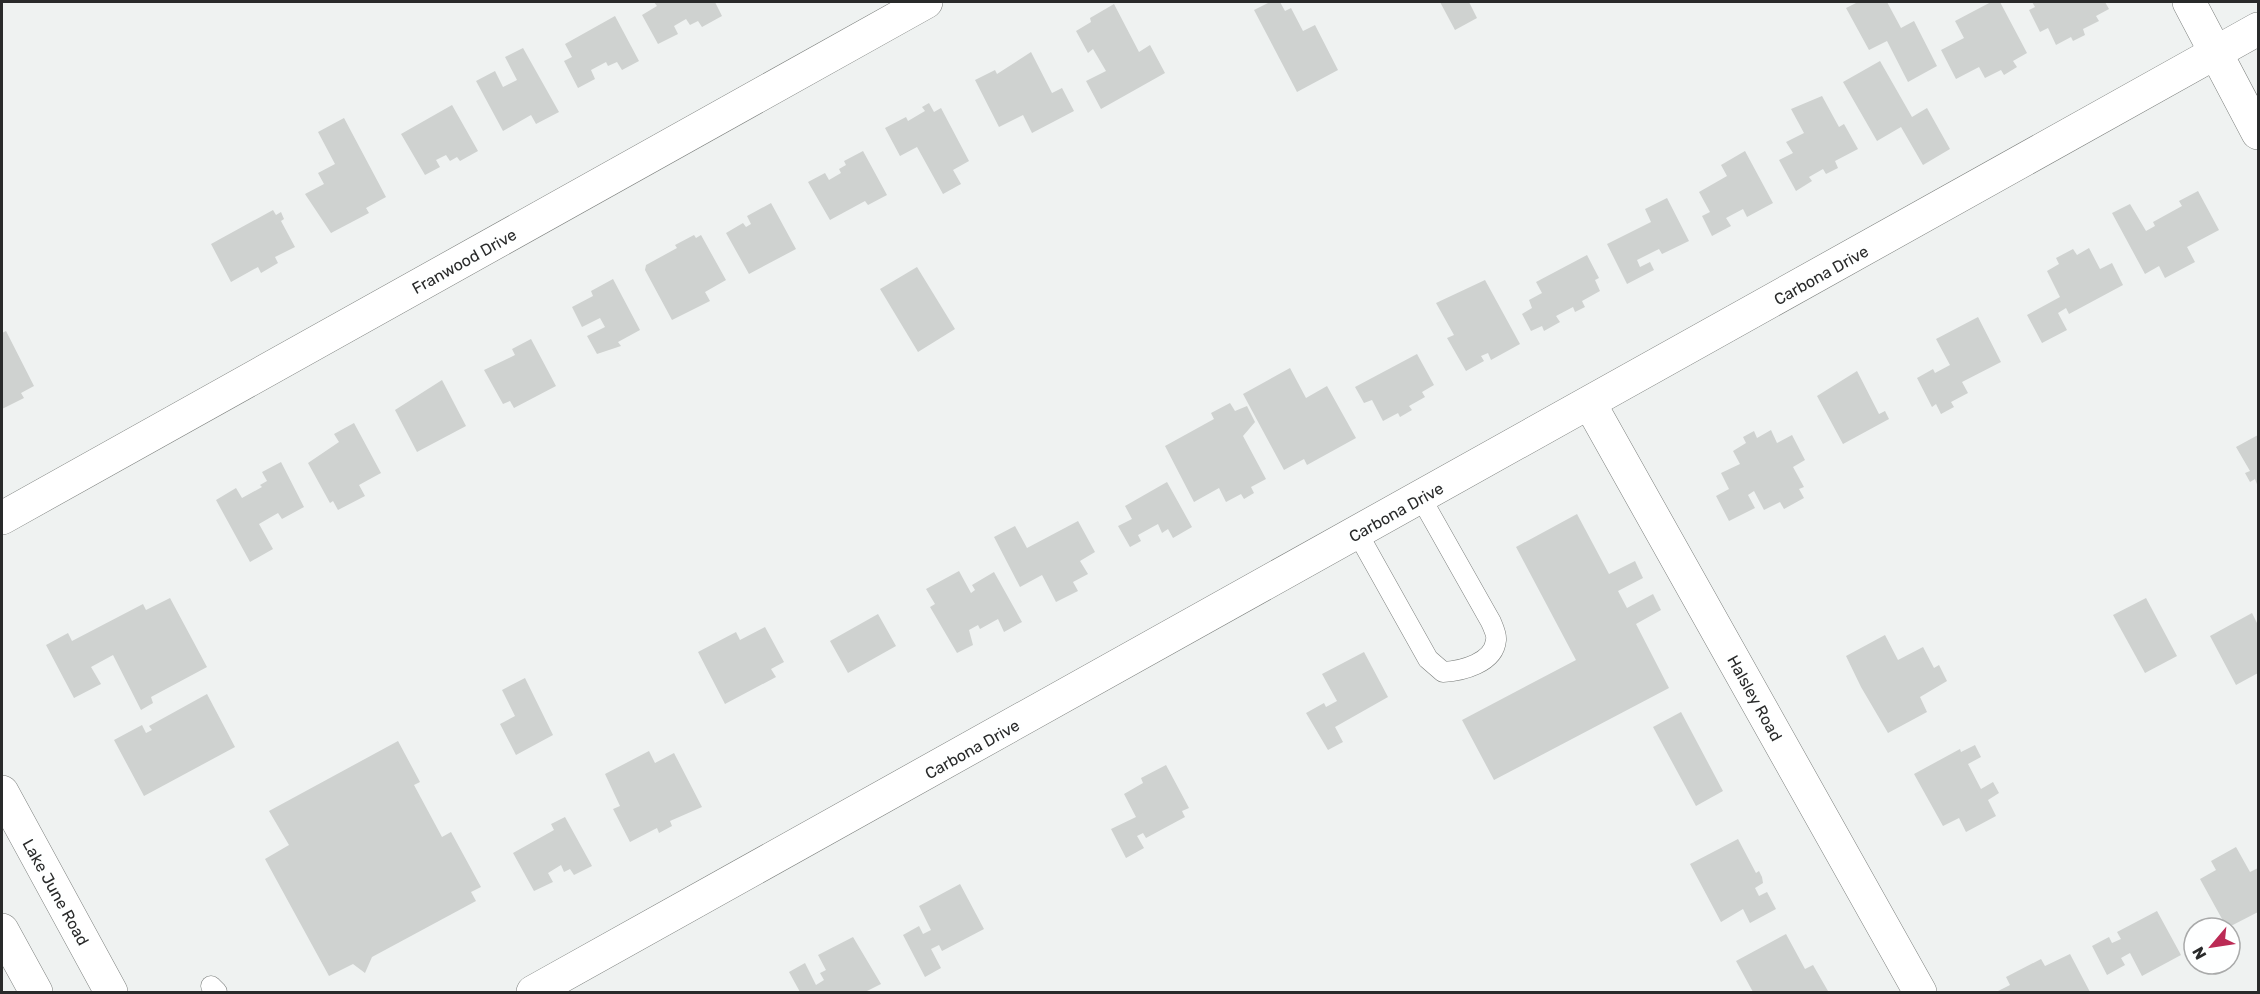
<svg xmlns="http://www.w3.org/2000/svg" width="2260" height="994" viewBox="0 0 2260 994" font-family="Rubik,sans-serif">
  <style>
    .building { fill: #cfd2d0 }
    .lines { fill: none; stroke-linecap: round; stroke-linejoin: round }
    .lane-casing { stroke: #7d807e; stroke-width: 21 }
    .street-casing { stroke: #7d807e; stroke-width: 34 }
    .secondary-casing { stroke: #7d807e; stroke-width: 34 }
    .lane { stroke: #fff; stroke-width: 20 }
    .street { stroke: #fff; stroke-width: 33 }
    .secondary { stroke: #fff; stroke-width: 33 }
    .labels { text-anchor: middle; stroke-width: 6; stroke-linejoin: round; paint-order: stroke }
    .street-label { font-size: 16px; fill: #292a2a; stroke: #feffff }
  </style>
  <rect width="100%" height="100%" fill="#eff2f1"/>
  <g class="building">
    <polygon points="654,2 715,2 722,16 702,27 698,21 690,25 686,19 674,26 678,34 658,44 642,15 657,6"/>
    <polygon points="1270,2 1280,2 1285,11 1291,8 1303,31 1315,25 1338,70 1297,92 1254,10"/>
    <polygon points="1440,2 1469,2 1477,18 1455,30"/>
    <polygon points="1858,2 1887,2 1901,28 1914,21 1937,66 1908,82 1887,41 1869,50 1846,8"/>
    <polygon points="1991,2 2000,2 2027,53 2013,61 2017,67 2004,75 2001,70 1985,78 1979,67 1956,79 1941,50 1964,38 1955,21"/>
    <polygon points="2032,2 2105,2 2109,9 2096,16 2099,21 2083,29 2085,35 2073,41 2071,37 2056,45 2048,28 2040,32 2029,10 2035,7"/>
    <polygon points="1114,4 1139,52 1150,45 1165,73 1101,109 1086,81 1106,71 1093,49 1088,53 1076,31 1091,22 1090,18"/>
    <polygon points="615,16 639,61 622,70 617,62 608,66 606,62 591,70 595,79 578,88 564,61 572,57 565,44"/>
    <polygon points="523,48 559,112 536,124 531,115 503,131 476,81 495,71 503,87 517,80 505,57"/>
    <polygon points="1031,52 1052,93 1062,88 1074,111 1032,133 1023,115 999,127 975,80 995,70 997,74"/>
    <polygon points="1880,61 1912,117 1927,108 1950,149 1923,165 1901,127 1877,141 1843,82"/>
    <polygon points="1822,96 1839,127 1844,124 1858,149 1835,161 1838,168 1826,174 1823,169 1809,177 1812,181 1796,191 1779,160 1793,153 1786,142 1804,133 1791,109"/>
    <polygon points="929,103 934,112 941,108 969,161 953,170 961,184 943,194 917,147 900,156 885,128 906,117 908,121 925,111 922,107"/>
    <polygon points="452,105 478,151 460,161 457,157 450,161 446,155 436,160 440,167 425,175 401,134"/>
    <polygon points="344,118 386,197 366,208 369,213 331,233 305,194 324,184 318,173 335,164 318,132"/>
    <polygon points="863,151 887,195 868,205 865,201 830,220 808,182 825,173 829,180 841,173 839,169 846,165 844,161"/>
    <polygon points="1745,151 1773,203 1747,217 1743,209 1726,218 1731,226 1712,236 1702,216 1710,212 1699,192 1727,176 1721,165"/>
    <polygon points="2198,191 2219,230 2187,247 2195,262 2165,278 2159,266 2145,274 2112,213 2130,204 2146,231 2155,226 2153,222 2182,206 2179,201"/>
    <polygon points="1667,198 1689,241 1662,254 1659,249 1637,260 1640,267 1650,262 1654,270 1627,284 1607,244 1651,222 1645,209"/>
    <polygon points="771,203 796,249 749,274 726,233 743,223 746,227 751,224 747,216"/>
    <polygon points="273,210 276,215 281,212 284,219 281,221 295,247 275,257 278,263 261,273 258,267 231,282 211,244"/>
    <polygon points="694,235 696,238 701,235 726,280 705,292 710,301 672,320 645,270 646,265 677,248 675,245"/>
    <polygon points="2089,248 2100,269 2112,263 2123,285 2069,314 2066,308 2058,313 2067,330 2042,343 2027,315 2060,297 2047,271 2059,264 2056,258 2073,249 2077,255"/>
    <polygon points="1587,255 1599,278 1595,280 1600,291 1582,301 1585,307 1575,312 1573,307 1556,316 1560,322 1544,331 1542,326 1531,331 1522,314 1532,308 1529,300 1542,293 1536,282"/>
    <polygon points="917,267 955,329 918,352 880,289"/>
    <polygon points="613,279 640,330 618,342 621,346 597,354 587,336 605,327 600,318 582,327 572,307 593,296 591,291"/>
    <polygon points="1485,280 1520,344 1491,360 1488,353 1481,356 1484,361 1466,371 1447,338 1454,335 1436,303"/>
    <polygon points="1978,317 2001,362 1962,382 1968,393 1951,402 1954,407 1941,414 1936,404 1932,407 1917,378 1933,369 1935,373 1950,365 1936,339"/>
    <polygon points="6,331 34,386 21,393 24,398 2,409 2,333"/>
    <polygon points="531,339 556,386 514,408 510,401 503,404 484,370 515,355 512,349"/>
    <polygon points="1417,354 1434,385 1422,392 1425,397 1409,406 1412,410 1400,417 1398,413 1383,421 1372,400 1364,403 1355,387"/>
    <polygon points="1290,368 1306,398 1327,386 1356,438 1307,465 1304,459 1284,470 1243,394"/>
    <polygon points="1857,371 1879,414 1885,411 1889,419 1843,444 1817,396"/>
    <polygon points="442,380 466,426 417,452 395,410"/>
    <polygon points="1230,403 1235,411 1247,406 1255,422 1243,436 1266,479 1251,487 1254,493 1244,499 1241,494 1226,502 1219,488 1194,502 1165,446 1214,419 1211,413"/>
    <polygon points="354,423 381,473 359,485 365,496 338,510 333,501 330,503 308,463 339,442 334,434"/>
    <polygon points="1771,430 1777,443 1792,435 1805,460 1793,467 1804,487 1799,489 1804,498 1784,509 1780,502 1764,510 1754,491 1748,495 1755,508 1729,521 1716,496 1729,489 1721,473 1740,464 1733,451 1746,443 1743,437 1754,431 1757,438"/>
    <polygon points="2258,435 2258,487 2255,479 2250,482 2245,473 2250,471 2236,447"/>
    <polygon points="281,462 304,507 282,519 278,513 259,524 273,549 250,562 216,500 236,488 242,498 262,487 260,485 267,481 262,472"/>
    <polygon points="1167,482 1192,527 1173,538 1168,529 1162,533 1158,524 1138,535 1141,541 1130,547 1118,526 1132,519 1125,506"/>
    <polygon points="1577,514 1609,574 1635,561 1643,578 1618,591 1627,608 1653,594 1661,610 1636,624 1669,688 1494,780 1462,720 1576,660 1516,547"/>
    <polygon points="1078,521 1095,552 1080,561 1088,574 1073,582 1078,591 1056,602 1042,575 1020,587 994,537 1015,526 1027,548"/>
    <polygon points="959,571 971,593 975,590 972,585 994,572 1022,622 1004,632 998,619 980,629 978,625 969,630 973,645 957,653 930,607 935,604 926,589"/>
    <polygon points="170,598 207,667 151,697 153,703 141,710 113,655 91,667 101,684 74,698 46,645 68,633 72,641 143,604 146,610"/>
    <polygon points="2146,598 2177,656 2145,673 2113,615"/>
    <polygon points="2252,613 2258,625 2258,673 2236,685 2210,636"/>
    <polygon points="878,614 896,646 848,673 830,641"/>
    <polygon points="765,627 784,662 771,669 776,677 725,704 698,652 736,632 740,640"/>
    <polygon points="1885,635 1898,660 1923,647 1934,668 1939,665 1947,681 1920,697 1927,712 1888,733 1861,687 1846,656"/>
    <polygon points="1364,652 1388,697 1335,727 1343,742 1328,750 1306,713 1324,703 1326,707 1337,701 1322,674"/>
    <polygon points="525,678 553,735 516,755 500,724 515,716 502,690"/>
    <polygon points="207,694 235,747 144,796 114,740 142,725 146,733 152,730 149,726"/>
    <polygon points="1681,712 1723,791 1696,806 1653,727"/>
    <polygon points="398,741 420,782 414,785 442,837 451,832 481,887 471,892 476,901 372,957 365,973 353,964 329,976 265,859 289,845 269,811"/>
    <polygon points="1975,745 1981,757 1968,764 1981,789 1993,782 1999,793 1988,800 1996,816 1966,832 1959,818 1943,826 1914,774 1960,749 1961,752"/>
    <polygon points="649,751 655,763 674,753 702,807 670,821 672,826 659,833 657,828 630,842 613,809 620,806 605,774"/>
    <polygon points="1166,765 1189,808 1182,811 1185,817 1146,838 1143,833 1137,836 1144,848 1126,858 1111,829 1136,817 1124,794 1143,783 1141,778"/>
    <polygon points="565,817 592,866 574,875 570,869 564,872 561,865 548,873 553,882 534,891 513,853 554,830 551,824"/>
    <polygon points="1738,839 1756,873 1759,871 1762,877 1763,883 1755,888 1759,896 1767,892 1776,909 1750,923 1743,909 1721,922 1690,864"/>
    <polygon points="2236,847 2250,872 2258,868 2258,912 2227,928 2200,879 2216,870 2211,861"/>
    <polygon points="960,884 984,929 942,951 939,945 931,949 941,968 925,977 903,935 919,926 923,934 931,930 919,906"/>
    <polygon points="2157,911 2181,955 2142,976 2130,953 2121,958 2125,965 2107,975 2092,946 2109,937 2112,943 2121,939 2117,932"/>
    <polygon points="1786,934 1805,969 1813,965 1828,991 1753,992 1736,961"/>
    <polygon points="853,937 881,984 865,992 800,992 789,972 805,963 816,985 824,980 820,973 826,970 818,955"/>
    <polygon points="2070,954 2090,992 1996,992 2010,985 2006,977 2041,959 2045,966"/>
  </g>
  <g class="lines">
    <g class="lane-casing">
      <g id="lane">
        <path d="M1358,534L1428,659L1443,672C1462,671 1494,663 1496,640C1497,635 1493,627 1491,622L1421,498"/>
        <polyline points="211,986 217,992"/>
      </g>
    </g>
    <g class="street-casing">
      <g id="street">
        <polyline points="2189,2 2258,133"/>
        <polyline points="1590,404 1920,992"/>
        <polyline points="2,518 926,2"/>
        <polyline points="533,992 2258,29"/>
      </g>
    </g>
    <g class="secondary-casing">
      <g id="secondary">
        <polyline points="2,792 111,992"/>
        <polyline points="2,930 36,992"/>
      </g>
    </g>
    <use href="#lane" class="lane"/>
    <use href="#street" class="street"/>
    <use href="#secondary" class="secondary"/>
  </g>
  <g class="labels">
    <g class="street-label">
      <text transform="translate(464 261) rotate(-29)" y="6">Franwood Drive</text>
      <text transform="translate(1821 275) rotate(-29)" y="6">Carbona Drive</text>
      <text transform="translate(1396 512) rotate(-29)" y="6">Carbona Drive</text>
      <text transform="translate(1755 698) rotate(61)" y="6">Halsley Road</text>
      <text transform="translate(972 749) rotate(-29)" y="6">Carbona Drive</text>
      <text transform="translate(56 892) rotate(61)" y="6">Lake June Road</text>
    </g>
  </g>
  <rect width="2260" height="994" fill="none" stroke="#292a2a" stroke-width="6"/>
  <g transform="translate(2212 946) rotate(241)"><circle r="28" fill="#feffff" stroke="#a9aaaa" stroke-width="1.5"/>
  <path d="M0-4.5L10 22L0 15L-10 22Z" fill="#bb2b55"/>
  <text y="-9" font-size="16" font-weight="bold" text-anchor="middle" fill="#292a2a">N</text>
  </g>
</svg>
